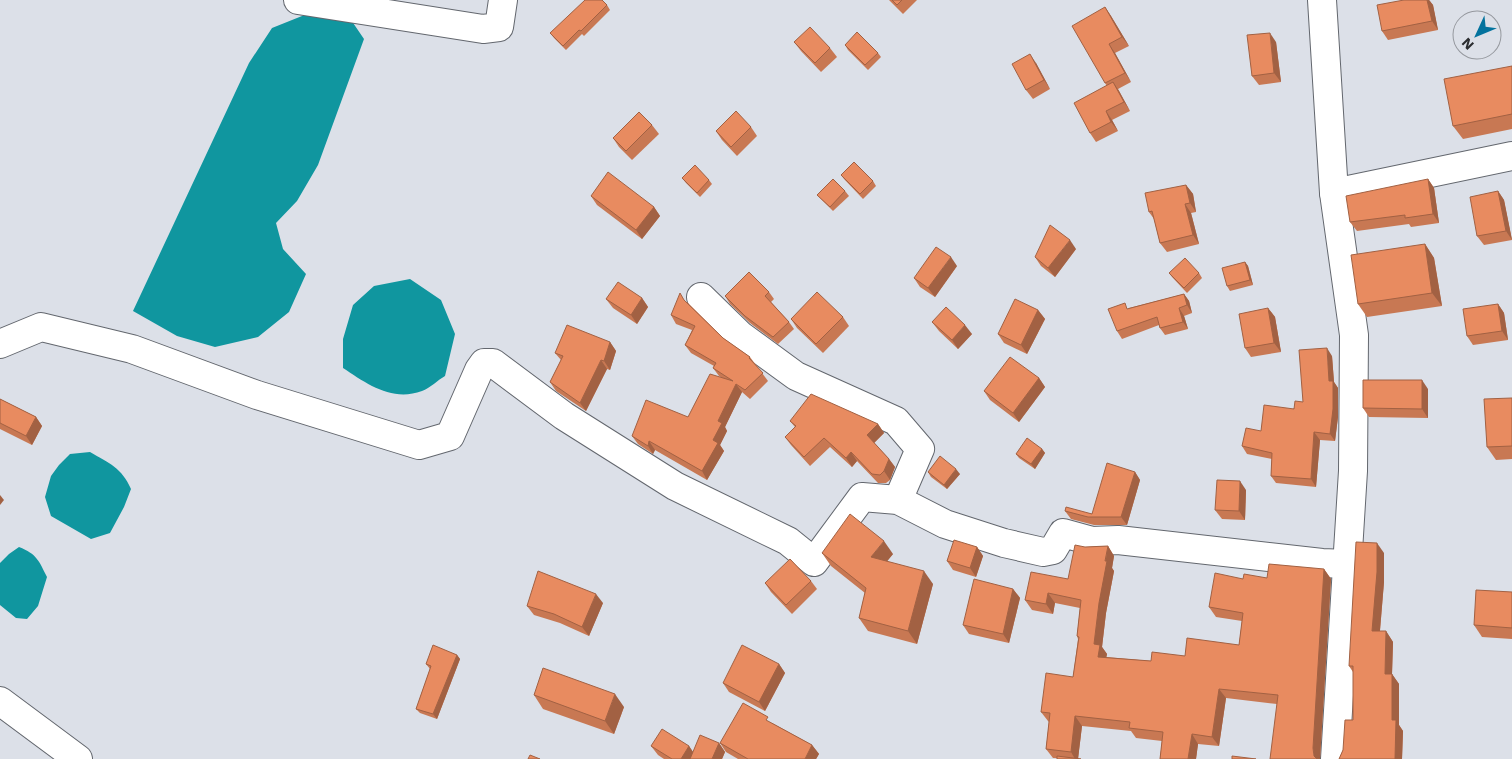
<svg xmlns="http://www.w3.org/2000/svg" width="1512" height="759" viewBox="0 0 1512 759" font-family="'Work Sans',sans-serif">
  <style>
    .water { fill: #10969f }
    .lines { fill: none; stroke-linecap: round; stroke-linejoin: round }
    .minor-casing { stroke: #63676e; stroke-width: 30 }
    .minor { stroke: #fff; stroke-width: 28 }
    .wall { fill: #c87853 }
    .shaded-wall { fill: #a26143 }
    .building { fill: #e88b60; stroke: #a26143 }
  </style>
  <rect width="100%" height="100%" fill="#dce0e8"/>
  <g class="water">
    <polygon points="307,14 347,14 364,39 318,165 297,201 276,223 283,249 306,274 289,312 258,337 215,347 177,336 133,311 249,63 272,28"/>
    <path d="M410,279L441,300L455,334L445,376C438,380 430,388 422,391C392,402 367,384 343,368V339L353,305L374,286Z"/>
    <path d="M90,452C109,463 122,468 131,489L124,507L110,533L91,539L51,516L45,497L51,476L59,465L70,454Z"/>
    <path d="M19,547C37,554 39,561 47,577L38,606L27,619L16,618L0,605V563L9,554Z"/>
  </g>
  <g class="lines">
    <g class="minor-casing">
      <g id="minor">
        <polyline points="298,0 483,29 499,27 503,0"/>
        <polyline points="1322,0 1334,193 1354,335 1353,471 1335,759"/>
        <polyline points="1334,193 1512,156"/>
        <polyline points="701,297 740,335 796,376 896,421 920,449 898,500"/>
        <polyline points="0,344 41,327 132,349 257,395 419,445 450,436 479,370 484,363 493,363 564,416 675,486 788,541 814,562 862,497 898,500 945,524 1004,543 1043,552 1053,550 1063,533 1092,541 1118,540 1322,563 1347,564"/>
        <polyline points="0,701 78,759"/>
      </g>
    </g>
    <use href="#minor" class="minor"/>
  </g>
  <g class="wall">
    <polygon points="889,0 917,0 903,14"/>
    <polygon points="1404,0 1429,0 1433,5 1438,30 1388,40 1382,31"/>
    <polygon points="607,5 610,10 584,36 582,34 566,50 554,38 550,33"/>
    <polygon points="1105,7 1111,16 1129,46 1115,53 1131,82 1118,89 1130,111 1112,120 1118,131 1096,142 1090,133 1107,86 1105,83"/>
    <polygon points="794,42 830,48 837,57 821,72 801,51"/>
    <polygon points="1276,42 1281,82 1259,85 1252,76"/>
    <polygon points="845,45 878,53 881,57 868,70 848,50"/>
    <polygon points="1036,63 1050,89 1033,99 1026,90"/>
    <polygon points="1512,66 1512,129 1463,139 1453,126"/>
    <polygon points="652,125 659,134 632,160 619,147 613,138"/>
    <polygon points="751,127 757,136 737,156 722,140 716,131"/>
    <polygon points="841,175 873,181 876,186 863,199 844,179"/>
    <polygon points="682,178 709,180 712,184 700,197 686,183"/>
    <polygon points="1428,179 1434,188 1439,223 1411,227 1409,224 1357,231 1350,222"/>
    <polygon points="1186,185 1193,194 1196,212 1191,213 1199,244 1167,252 1160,243 1154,219 1149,212"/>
    <polygon points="845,191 849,196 833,211 817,195"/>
    <polygon points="1498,191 1504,200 1512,240 1484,245 1477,236"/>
    <polygon points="591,196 654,207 660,216 642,239 597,205"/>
    <polygon points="1425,244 1434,258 1442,306 1367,317 1358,304"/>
    <polygon points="1076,249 1055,277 1041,266 1035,257"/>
    <polygon points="1245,262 1248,266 1253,285 1230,291 1227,286"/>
    <polygon points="957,266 935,297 920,287 914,278"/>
    <polygon points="1169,273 1199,273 1202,278 1187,293 1172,277"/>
    <polygon points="769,292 774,299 771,302 789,322 794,329 778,344 750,323 730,304 725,296"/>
    <polygon points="1184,294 1189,301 1192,313 1184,316 1188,329 1165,335 1160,328 1159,325 1122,339 1117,331 1129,308"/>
    <polygon points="642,298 648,307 637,324 613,308 606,299"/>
    <polygon points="687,302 723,338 750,357 768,381 750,399 742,392 725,427 727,431 720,445 724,451 707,480 655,450 653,454 638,444 632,436 688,417 722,378 719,376 713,368 714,366 691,353 685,345 692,330 676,324 671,315"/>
    <polygon points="1498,304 1504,313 1508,340 1473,345 1467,336"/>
    <polygon points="1268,308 1275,317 1281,352 1251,357 1245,348"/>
    <polygon points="1038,310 1045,319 1027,354 1004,343 998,334"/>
    <polygon points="843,317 849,326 823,353 797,328 791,319"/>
    <polygon points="932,322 972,334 958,349 939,331"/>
    <polygon points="610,342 616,351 610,370 607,369 586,411 556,391 550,382 561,360 555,353"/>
    <polygon points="1332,356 1334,382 1338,388 1338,417 1335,441 1320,440 1316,487 1276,483 1271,476 1272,459 1247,454 1242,446 1261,431 1303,402"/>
    <polygon points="1039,378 1045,387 1019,422 990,400 984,391"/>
    <polygon points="1428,389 1428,418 1369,417 1363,408"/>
    <polygon points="1512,398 1512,459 1496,460 1487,447"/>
    <polygon points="0,399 36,417 42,426 32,445 0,429"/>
    <polygon points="790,421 878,424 884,433 874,443 889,459 895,467 890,480 886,483 878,483 857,461 852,467 830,447 810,466 791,445 785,437 795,427"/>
    <polygon points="1042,449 1045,453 1035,469 1019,458 1016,454"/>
    <polygon points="928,472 960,474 947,489 931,477"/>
    <polygon points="1135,472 1140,480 1127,525 1094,525 1071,519 1065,511 1092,514"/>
    <polygon points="1246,490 1245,520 1222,519 1215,510"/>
    <polygon points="1108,546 1114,556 1112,568 1114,571 1106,613 1102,647 1107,654 1106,657 1151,661 1185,656 1239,645 1242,621 1216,617 1209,607 1243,579 1267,578 1324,569 1331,579 1320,759 1277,704 1226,698 1219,746 1198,744 1196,759 1160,759 1162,741 1136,738 1131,731 1082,726 1078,759 1053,758 1046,749 1049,722 1048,721 1041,712 1073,677 1078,639 1077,636 1080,608 1055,603 1053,614 1032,610 1025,600 1068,579 1085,547"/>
    <polygon points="977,547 983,556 976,577 953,570 947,561"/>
    <polygon points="822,553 893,554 887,561 933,584 917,644 868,631 859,618 865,593 831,566"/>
    <polygon points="1384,553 1384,582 1380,631 1386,631 1393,642 1392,674 1399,684 1399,725 1403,731 1402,759 1339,759 1343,750 1353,720 1353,672 1349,666"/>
    <polygon points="811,581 817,589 792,614 771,592 765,583"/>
    <polygon points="1013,589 1020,598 1009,643 969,634 963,625"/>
    <polygon points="1512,592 1512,639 1482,637 1474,625"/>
    <polygon points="603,603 589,636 560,623 534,615 527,606"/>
    <polygon points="457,655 460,659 437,719 420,713 416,709 430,669 426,664"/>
    <polygon points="779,664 785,673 765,711 729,692 723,683"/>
    <polygon points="534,695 624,707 614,734 543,709"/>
    <polygon points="772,723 812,745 819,754 816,759 738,759 726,752 720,743"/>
    <polygon points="719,743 725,752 722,759 664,759 658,755 651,746 689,746 693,752"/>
  </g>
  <g class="shaded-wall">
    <polygon points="1427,0 1429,0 1433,5 1438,30 1432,21"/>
    <polygon points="1105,7 1111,16 1129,46 1122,37"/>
    <polygon points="1270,33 1276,42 1281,82 1274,73"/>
    <polygon points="1109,44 1115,53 1131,82 1125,73"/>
    <polygon points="1030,54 1036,63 1050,89 1044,80"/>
    <polygon points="1113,82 1119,91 1130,111 1124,102"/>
    <polygon points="1106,111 1112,120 1118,131 1111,122"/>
    <polygon points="1428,179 1434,188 1439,223 1433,214"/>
    <polygon points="1186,185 1193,194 1196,212 1190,203"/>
    <polygon points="1498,191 1504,200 1512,240 1506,231"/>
    <polygon points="1185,204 1191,213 1199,244 1193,235"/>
    <polygon points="654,207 660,216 642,239 636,230"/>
    <polygon points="1070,240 1076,249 1055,277 1048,268"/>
    <polygon points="1425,244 1434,258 1442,306 1432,293"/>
    <polygon points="951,257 957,266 935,297 928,288"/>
    <polygon points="1245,262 1248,266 1253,285 1250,280"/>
    <polygon points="1184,294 1189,301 1192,313 1187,305"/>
    <polygon points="642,298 648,307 637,324 631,315"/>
    <polygon points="1498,304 1504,313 1508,340 1502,331"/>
    <polygon points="1179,308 1184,316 1188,329 1183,322"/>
    <polygon points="1268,308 1275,317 1281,352 1274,343"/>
    <polygon points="1038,310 1045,319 1027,354 1021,345"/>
    <polygon points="965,325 972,334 958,349 952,340"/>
    <polygon points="610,342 616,351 610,370 604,361"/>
    <polygon points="1327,348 1332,356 1334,382 1338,388 1338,417 1335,441 1330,434 1329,381"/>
    <polygon points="601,360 607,369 586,411 580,403"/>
    <polygon points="1039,378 1045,387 1019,422 1013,413"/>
    <polygon points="1422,380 1428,389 1428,418 1422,409"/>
    <polygon points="736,384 742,392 725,427 727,431 720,445 724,451 707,480 702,471 718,421"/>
    <polygon points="36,417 42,426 32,445 26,436"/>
    <polygon points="878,424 884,433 873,444 867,435"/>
    <polygon points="1314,432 1320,440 1316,487 1311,479"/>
    <polygon points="649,441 655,450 653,454 648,446"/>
    <polygon points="1042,449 1045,453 1035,469 1031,464"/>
    <polygon points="851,452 857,461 852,467 846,458"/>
    <polygon points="889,459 895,467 890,480 884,471"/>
    <polygon points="956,469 960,474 947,489 944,485"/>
    <polygon points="1135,472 1140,480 1127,525 1121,517"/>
    <polygon points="1240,481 1246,490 1245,520 1239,511"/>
    <polygon points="0,495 4,500 0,505"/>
    <polygon points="884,541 893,554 880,570 871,557"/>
    <polygon points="1377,543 1384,553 1384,582 1379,641 1372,631"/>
    <polygon points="1108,546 1114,556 1112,568 1114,571 1106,613 1102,647 1107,654 1105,666 1098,657 1094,644 1099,603"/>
    <polygon points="977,547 983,556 976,577 970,568"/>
    <polygon points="1324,569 1331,579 1320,759 1316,759 1314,756 1313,748"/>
    <polygon points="924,571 933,584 917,644 908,631"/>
    <polygon points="1013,589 1020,598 1009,643 1003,634"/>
    <polygon points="1048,593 1055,603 1053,614 1046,604"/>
    <polygon points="596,594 603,603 589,636 582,627"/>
    <polygon points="1386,631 1393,642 1392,674 1399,684 1399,725 1403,731 1402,759 1395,759 1392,720 1385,674"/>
    <polygon points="457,655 460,659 437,719 433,714"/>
    <polygon points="779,664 785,673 765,711 759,702"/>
    <polygon points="1219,689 1226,698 1219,746 1212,737"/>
    <polygon points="615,694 624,707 614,734 605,721"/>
    <polygon points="1075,716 1082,726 1078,759 1075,759 1071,752"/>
    <polygon points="1192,734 1198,744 1196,759 1188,759"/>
    <polygon points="719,743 725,752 722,759 712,759"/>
    <polygon points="812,745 819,754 816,759 805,759"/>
    <polygon points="689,746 695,755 693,759 681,759"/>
  </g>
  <g class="building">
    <polygon points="585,0 602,0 607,5 581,31 579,30 563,46 550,33"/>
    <polygon points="892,0 902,0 897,5"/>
    <polygon points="1404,0 1427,0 1432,21 1382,31 1377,5"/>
    <polygon points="1105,7 1122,37 1109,44 1125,73 1105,83 1072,26"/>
    <polygon points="810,27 830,48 815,63 794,42"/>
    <polygon points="857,32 878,53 865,65 845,45"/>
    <polygon points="1270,33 1274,73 1252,76 1247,35"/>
    <polygon points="1030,54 1044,80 1026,90 1012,64"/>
    <polygon points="1512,66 1512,114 1453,126 1444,79"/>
    <polygon points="1113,82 1124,102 1106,111 1111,122 1090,133 1074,103"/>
    <polygon points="736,111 751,127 731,147 716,131"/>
    <polygon points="639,112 652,125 626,151 613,138"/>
    <polygon points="854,162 873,181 860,194 841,175"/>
    <polygon points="695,165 709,180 697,193 682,178"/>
    <polygon points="608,172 654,207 636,230 591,196"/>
    <polygon points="833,179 845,191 830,207 817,195"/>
    <polygon points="1428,179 1433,214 1405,218 1405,215 1350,222 1346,196"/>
    <polygon points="1186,185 1190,203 1185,204 1193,235 1160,243 1152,211 1149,212 1145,193"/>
    <polygon points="1498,191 1506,231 1477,236 1470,197"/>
    <polygon points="1050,225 1070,240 1048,268 1035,257"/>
    <polygon points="1425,244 1432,293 1358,304 1351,255"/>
    <polygon points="936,247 951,257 928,288 914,278"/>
    <polygon points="1185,258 1199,273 1184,288 1169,273"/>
    <polygon points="1245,262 1250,280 1227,286 1222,268"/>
    <polygon points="749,272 769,292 765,296 789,322 773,337 745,316 725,296"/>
    <polygon points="618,282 642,298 631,315 606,299"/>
    <polygon points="817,292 843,317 816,344 791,319"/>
    <polygon points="680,293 684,300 723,338 750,357 749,358 763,373 745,390 736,384 718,421 722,423 713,440 718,443 702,471 649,441 648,446 632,436 646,400 688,417 710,374 733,381 713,368 716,363 685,345 695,326 671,315"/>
    <polygon points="1184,294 1187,305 1179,308 1183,322 1160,328 1157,317 1117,331 1108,309 1125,303 1127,309"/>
    <polygon points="1015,299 1038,310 1021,345 998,334"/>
    <polygon points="1498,304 1502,331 1467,336 1463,309"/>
    <polygon points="946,307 965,325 952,340 932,322"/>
    <polygon points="1268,308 1274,343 1245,348 1239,314"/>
    <polygon points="567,325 610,342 604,361 601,360 580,403 550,382 563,356 555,353"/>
    <polygon points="1327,348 1329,381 1333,381 1333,409 1330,434 1314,432 1311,479 1271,476 1272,453 1242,446 1246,428 1261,431 1264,405 1294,409 1295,401 1303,402 1299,350"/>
    <polygon points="1010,357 1039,378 1013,413 984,391"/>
    <polygon points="1363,380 1422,380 1422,409 1363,408"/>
    <polygon points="811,394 878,424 867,435 889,459 884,471 880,475 872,474 851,452 846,458 824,438 804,457 785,437 796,426 790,421"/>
    <polygon points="1512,398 1512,446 1487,447 1484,399"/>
    <polygon points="0,399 36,417 26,436 0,423"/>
    <polygon points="1027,438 1042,449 1031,464 1016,454"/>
    <polygon points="940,456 956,469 944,485 928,472"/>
    <polygon points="1107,463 1135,472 1121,517 1088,517 1065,511 1066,507 1092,514"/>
    <polygon points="1217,480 1240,481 1239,511 1215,510"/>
    <polygon points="850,514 884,541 871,557 924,571 908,631 859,618 866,588 822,553"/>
    <polygon points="954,540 977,547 970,568 947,561"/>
    <polygon points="1356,542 1377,543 1377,572 1372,631 1386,631 1385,674 1392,674 1392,720 1396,720 1395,759 1339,759 1343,750 1345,720 1353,720 1353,666 1349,666"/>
    <polygon points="1075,545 1085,547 1108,546 1105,561 1107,561 1099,603 1094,644 1100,645 1098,657 1151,661 1152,652 1185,656 1187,638 1239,645 1243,613 1209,607 1215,573 1243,579 1244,574 1267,578 1269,564 1324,569 1313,748 1314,756 1317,759 1270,759 1278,695 1219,689 1212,737 1192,734 1188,759 1160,759 1163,732 1129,728 1130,722 1075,716 1071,752 1046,749 1050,713 1041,712 1046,673 1073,677 1079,637 1077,636 1081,600 1048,593 1046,604 1025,600 1031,572 1068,579"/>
    <polygon points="790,559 811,581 786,605 765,583"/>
    <polygon points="538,571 596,594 582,627 554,614 527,606"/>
    <polygon points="974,579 1013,589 1003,634 963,625"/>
    <polygon points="1476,590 1512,592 1512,628 1474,625"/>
    <polygon points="433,645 457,655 433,714 416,709 431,666 426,664"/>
    <polygon points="742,645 779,664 759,702 723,683"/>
    <polygon points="543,668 615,694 605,721 534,695"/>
    <polygon points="743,703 768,717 766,720 812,745 805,759 748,759 720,743"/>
    <polygon points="662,729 689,746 681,759 672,759 651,746"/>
    <polygon points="700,735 719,743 712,759 690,759"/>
    <polygon points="530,755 540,759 528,759"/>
    <polygon points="1057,756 1081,759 1057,759"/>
    <polygon points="1232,756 1256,759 1232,759"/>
  </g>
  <g transform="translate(1477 35) rotate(226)"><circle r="24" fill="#dce0e8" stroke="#95989e"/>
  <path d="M0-4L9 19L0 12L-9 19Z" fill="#03739e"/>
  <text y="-8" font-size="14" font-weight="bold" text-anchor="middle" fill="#2b2d30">N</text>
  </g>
</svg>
